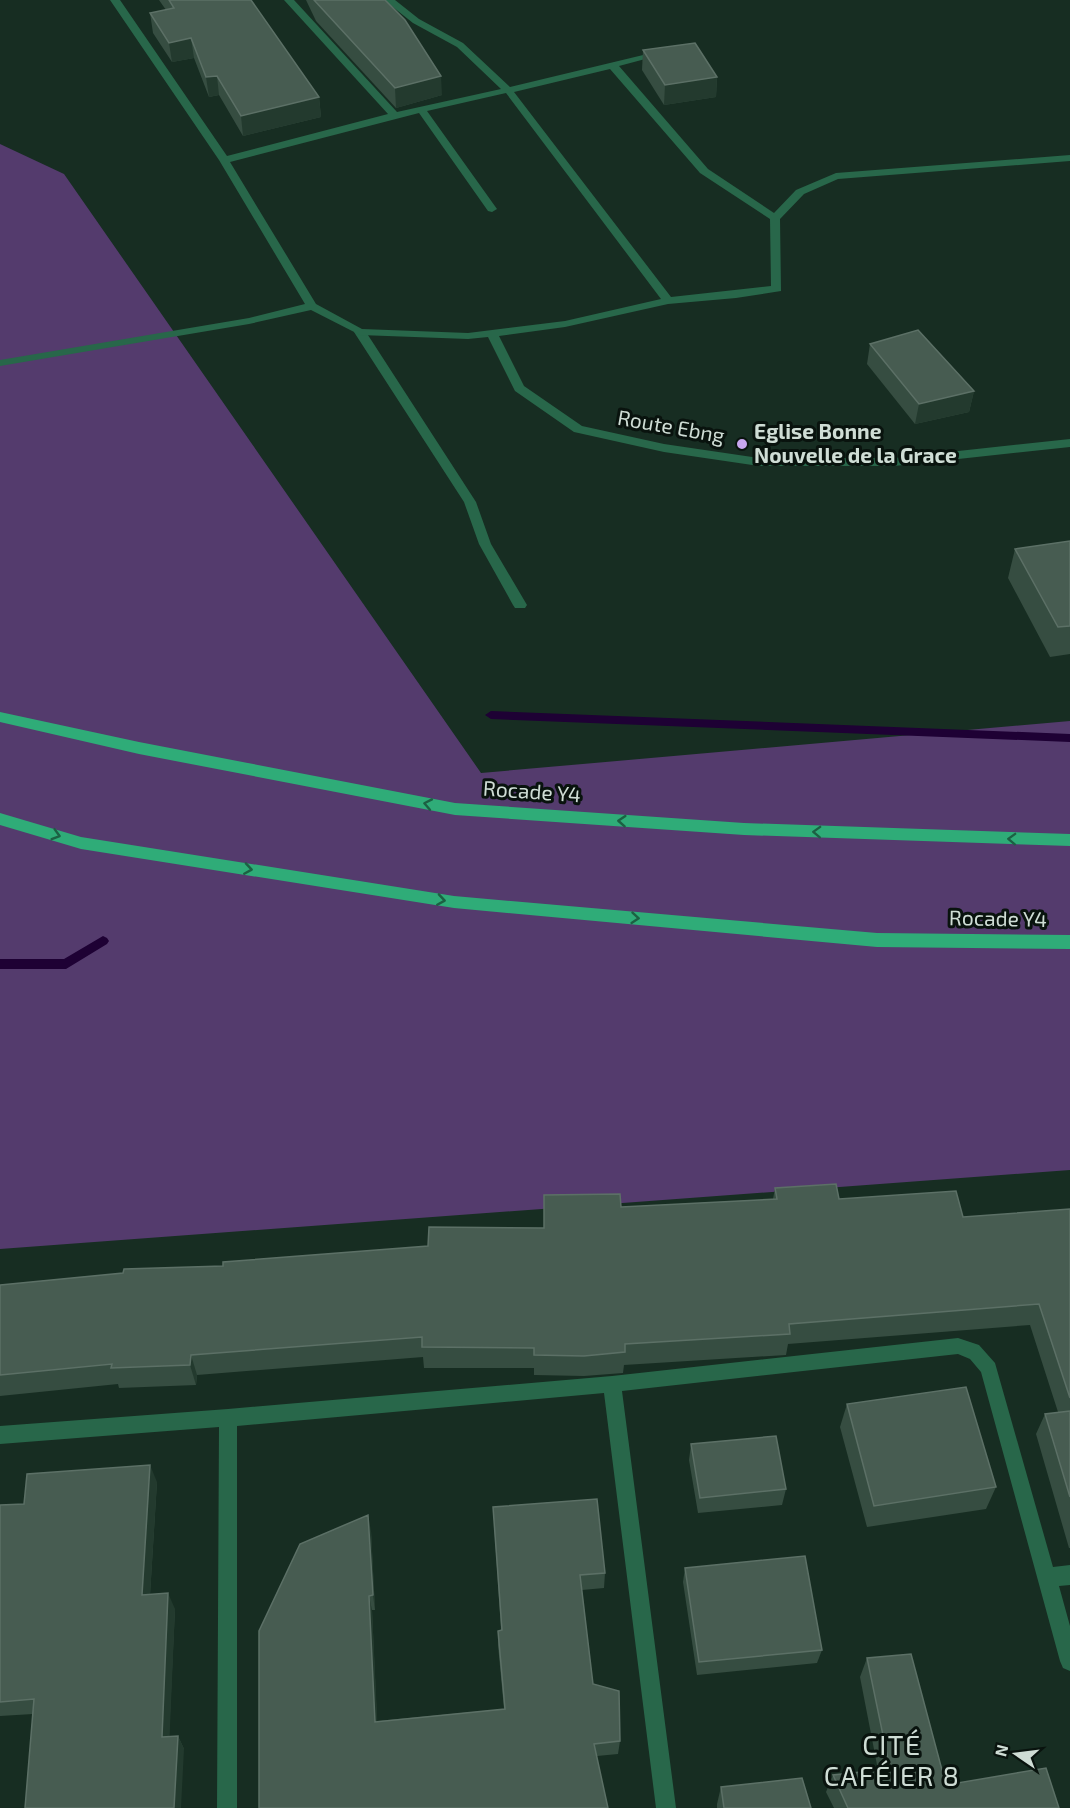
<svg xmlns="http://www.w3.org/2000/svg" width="1070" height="1808" viewBox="0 0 1070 1808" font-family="'Exo 2',sans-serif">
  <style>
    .green { fill: #543b6d }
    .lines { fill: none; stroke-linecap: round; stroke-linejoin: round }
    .stream { fill: #1e0134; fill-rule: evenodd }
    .service { fill: #28674a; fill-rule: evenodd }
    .minor { fill: #28674a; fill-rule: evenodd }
    .trunk { fill: #2fac78; fill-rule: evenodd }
    .wall { fill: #364d41 }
    .shaded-wall { fill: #233a2e }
    .building { fill: #475c51; stroke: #5c7066; stroke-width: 1.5 }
    .oneway { stroke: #1c6043 }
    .poi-dot { fill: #c8a6ef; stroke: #09130e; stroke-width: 2 }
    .labels { text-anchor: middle; stroke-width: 6; stroke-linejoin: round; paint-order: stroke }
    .street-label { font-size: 21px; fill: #cfddd5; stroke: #09130e }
    .poi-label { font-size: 21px; font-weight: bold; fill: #cfddd5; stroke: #09130e; text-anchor: start }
    .near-neighbourhood-label { font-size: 27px; letter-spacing: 1.5px; fill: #cfddd5; stroke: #09130e }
  </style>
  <rect width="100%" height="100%" fill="#172d22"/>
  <polygon class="green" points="0,144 64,174 481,773 1070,721 1070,1170 0,1249"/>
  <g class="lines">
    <g class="stream">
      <polygon points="491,711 1070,734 1070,742 491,719 485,715"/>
      <polygon points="103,936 107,938 109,941 107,944 66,969 0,969 0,959 64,959"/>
    </g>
    <polygon class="service" points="360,329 366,332 476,502 491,544 527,605 525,608 515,608 513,605 479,544 464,502 354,332"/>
    <g class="minor">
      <path d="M110,0H120L227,156L388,114L284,0H294L397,112L501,89L457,47L413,23L384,0H395L419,19L463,43L510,87L664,50V54L619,66L708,169L774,213L796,190L836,173L1070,155V161L838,179L804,194L780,219L781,291L736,298L668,304L565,327L499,336L524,386L582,426L664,444L759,458H894L1070,439V447L894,466H759L664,452L574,432L515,391L488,337L468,339L360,335L311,310L249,324L0,366V360L249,318L305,304L219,160ZM610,69L700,173L770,219L771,286L671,297L514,92ZM506,93L661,299L565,321L468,333L362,329L316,304L230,162L419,113L488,211L492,212L497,209L427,111Z"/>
      <polygon points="958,1338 979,1345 995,1363 1053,1567 1070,1565 1070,1585 1059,1586 1070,1626 1070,1671 1063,1668 1060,1661 981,1372 970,1359 958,1354 622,1391 676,1808 656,1808 604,1393 237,1426 237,1808 217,1808 219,1427 0,1444 0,1426 228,1409 612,1376"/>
    </g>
    <g class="trunk">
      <polygon points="0,712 139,742 455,803 744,823 1070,834 1070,846 744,835 455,815 139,754 0,722"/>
      <polygon points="0,813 81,837 454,896 877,933 1070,935 1070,949 877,947 454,908 81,849 0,825"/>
    </g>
  </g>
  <g class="wall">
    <polygon points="159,0 251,0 319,97 321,117 243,136 219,95 209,97 194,58 172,62 153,33 150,13 166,10"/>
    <polygon points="306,0 385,0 442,95 396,108 316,21"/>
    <polygon points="643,50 717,77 716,97 664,105 642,70"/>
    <polygon points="870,344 974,391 969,412 915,424 867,364"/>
    <polygon points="1070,541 1070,654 1050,657 1008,578 1015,549"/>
    <polygon points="775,1188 839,1199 963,1217 1070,1209 1070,1548 1069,1548 1036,1434 1045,1414 1058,1412 1030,1325 788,1344 786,1355 624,1365 623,1373 584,1376 534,1375 534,1368 424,1368 423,1357 197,1375 196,1385 119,1388 118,1384 0,1396 0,1285 223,1266 428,1246 544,1228 544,1195 621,1207 773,1199"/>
    <polygon points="847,1404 996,1487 986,1509 867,1527 840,1427"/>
    <polygon points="691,1444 786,1489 782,1505 698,1513 689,1460"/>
    <polygon points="157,1482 150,1595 175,1609 169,1736 178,1736 184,1749 33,1714 0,1716 0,1505 24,1504"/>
    <polygon points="494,1523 605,1573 604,1588 582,1590 593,1684 620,1741 618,1754 597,1756 259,1808 371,1531 375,1610 372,1610 377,1721 504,1709 498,1645 498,1631 501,1630"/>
    <polygon points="685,1568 822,1650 817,1663 697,1675 683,1582"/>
    <polygon points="867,1658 946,1785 1059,1808 834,1808 826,1792 833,1775 878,1770 860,1677"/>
    <polygon points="721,1787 811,1808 717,1808 717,1804"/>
  </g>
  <g class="shaded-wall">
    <polygon points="191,38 194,58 172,62 169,43"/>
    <polygon points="217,76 219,95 209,97 206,77"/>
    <polygon points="441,76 442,95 396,108 395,88"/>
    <polygon points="717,77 716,97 664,105 665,85"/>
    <polygon points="319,97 321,117 243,136 241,116"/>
    <polygon points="974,391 969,412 915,424 919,404"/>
    <polygon points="191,1355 197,1375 196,1385 190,1365"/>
    <polygon points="150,1465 157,1482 149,1611 142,1595"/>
    <polygon points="368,1515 371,1531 375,1610 373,1595"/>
    <polygon points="168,1593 175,1609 169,1750 162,1737"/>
    <polygon points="369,1596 372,1610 378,1735 375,1722"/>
    <polygon points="178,1736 184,1749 181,1808 174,1808"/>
  </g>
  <g class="building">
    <polygon points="169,0 251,0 319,97 241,116 217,76 206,77 191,38 169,43 150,13 174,8"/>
    <polygon points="314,0 385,0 405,20 441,76 395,88"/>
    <polygon points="695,43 717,77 665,85 643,50"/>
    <polygon points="918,330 974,391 919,404 870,344"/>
    <polygon points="1070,541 1070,626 1058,627 1015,549"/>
    <polygon points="836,1184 839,1199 956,1191 963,1217 1070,1209 1070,1398 1039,1304 789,1324 790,1334 625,1344 625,1352 584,1356 534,1355 534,1348 422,1347 422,1337 191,1355 190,1365 111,1368 112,1364 0,1375 0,1285 123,1273 124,1269 223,1266 223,1262 428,1246 429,1227 544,1228 544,1195 620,1194 621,1207 777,1199 775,1188"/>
    <polygon points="966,1387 996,1487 874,1506 847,1404"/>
    <polygon points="1070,1411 1070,1497 1045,1414"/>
    <polygon points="776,1436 786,1489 700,1498 691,1444"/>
    <polygon points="150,1465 142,1595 168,1593 162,1737 178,1736 174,1808 25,1808 34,1699 0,1702 0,1505 24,1504 27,1474"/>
    <polygon points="597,1499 605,1573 580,1575 593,1684 619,1691 620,1741 594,1744 608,1808 259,1808 259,1631 300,1544 368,1515 373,1595 369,1596 375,1722 505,1709 498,1631 502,1630 493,1507"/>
    <polygon points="805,1556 822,1650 699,1662 685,1568"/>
    <polygon points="911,1654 946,1785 1046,1768 1059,1808 848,1808 833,1775 890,1769 867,1658"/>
    <polygon points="802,1778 811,1808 724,1808 721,1787"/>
  </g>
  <defs><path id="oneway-chevron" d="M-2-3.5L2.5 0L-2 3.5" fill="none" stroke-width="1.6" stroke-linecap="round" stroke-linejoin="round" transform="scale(1.5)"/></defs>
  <g class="oneway">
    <use href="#oneway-chevron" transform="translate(428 804) rotate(-169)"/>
    <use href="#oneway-chevron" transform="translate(622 821) rotate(-176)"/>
    <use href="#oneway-chevron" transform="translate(817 832) rotate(-178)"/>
    <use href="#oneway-chevron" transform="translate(56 835) rotate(16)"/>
    <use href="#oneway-chevron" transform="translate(1012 839) rotate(-178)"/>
    <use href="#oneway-chevron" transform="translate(248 869) rotate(9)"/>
    <use href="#oneway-chevron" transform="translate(441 900) rotate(9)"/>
    <use href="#oneway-chevron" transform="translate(635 918) rotate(5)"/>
  </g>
  <circle class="poi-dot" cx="742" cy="444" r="6"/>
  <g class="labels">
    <g class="street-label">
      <text transform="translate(671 427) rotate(10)" y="7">Route Ebng</text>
      <text transform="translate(532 792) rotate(4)" y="7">Rocade Y4</text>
      <text transform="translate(998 919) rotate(1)" y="7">Rocade Y4</text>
    </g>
    <g class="poi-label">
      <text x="754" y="439">Eglise Bonne<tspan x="754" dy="24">Nouvelle de la Grace</tspan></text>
    </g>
    <g class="near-neighbourhood-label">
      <text x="892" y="1755">CITÉ<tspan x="892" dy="31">CAFÉIER 8</tspan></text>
    </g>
  </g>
  <g transform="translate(1016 1754) rotate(284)" stroke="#09130e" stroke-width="4.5" paint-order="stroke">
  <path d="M0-4.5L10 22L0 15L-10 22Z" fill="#cfddd5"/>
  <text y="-9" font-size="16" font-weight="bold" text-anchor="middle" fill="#cfddd5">N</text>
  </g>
</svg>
